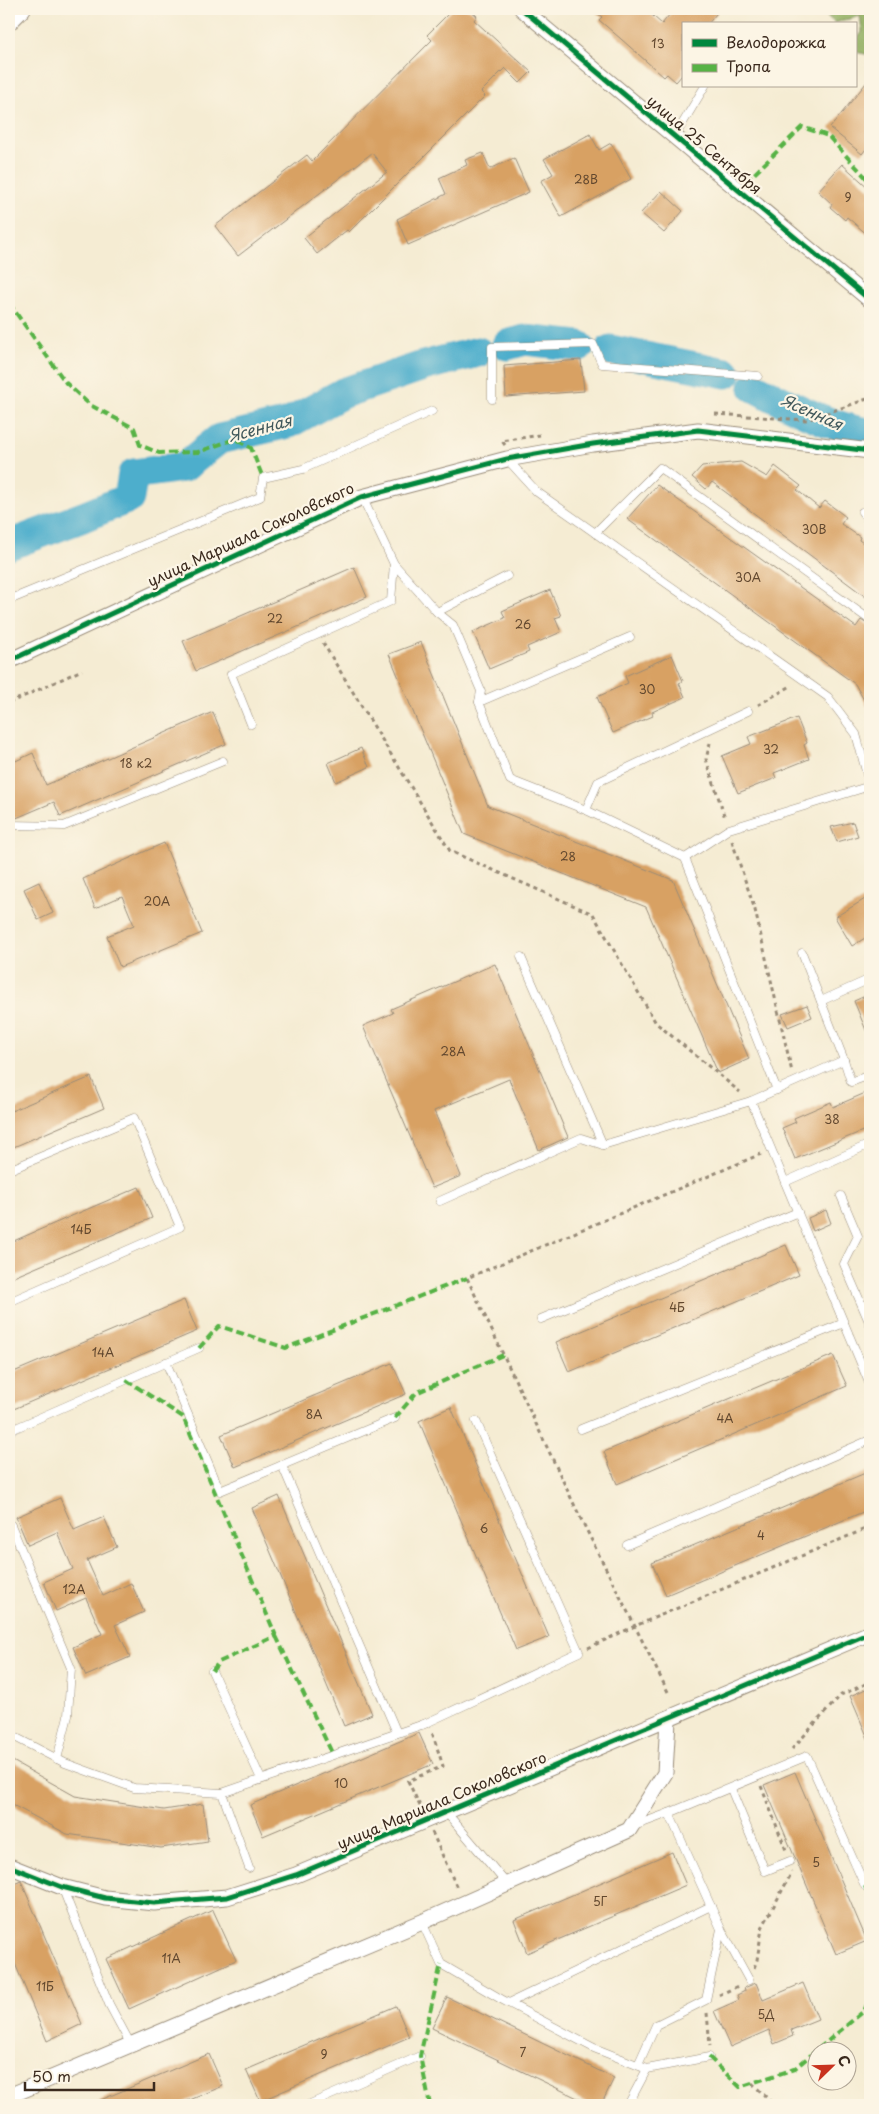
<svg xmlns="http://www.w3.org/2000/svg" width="879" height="2114" viewBox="0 0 879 2114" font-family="'Playpen Sans',sans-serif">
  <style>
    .forest { fill: #93b063; stroke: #676d40 }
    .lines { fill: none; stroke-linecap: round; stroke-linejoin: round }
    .river { stroke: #4daecc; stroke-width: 31 }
    .building { fill: #d8a163 }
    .lane-casing { stroke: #988b78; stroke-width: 9 }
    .street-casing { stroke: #988b78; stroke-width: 17 }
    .path { stroke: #988b78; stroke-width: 3; stroke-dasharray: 4 4; stroke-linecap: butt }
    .lane { stroke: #fff; stroke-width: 8 }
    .street { stroke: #fff; stroke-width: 15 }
    .quiet { stroke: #57b245; stroke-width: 4; stroke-dasharray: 8 4; stroke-linecap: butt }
    .cycleway-casing { stroke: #fcf5e5; stroke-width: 8 }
    .cycleway { stroke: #00873e; stroke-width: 5 }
    .labels { text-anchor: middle; stroke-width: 4.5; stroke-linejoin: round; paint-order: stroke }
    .number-label { font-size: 12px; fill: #62482f }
    .street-label { font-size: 15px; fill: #3b2a1e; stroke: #fcf5e5 }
    .water-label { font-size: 16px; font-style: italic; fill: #41585b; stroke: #fcf5e5 }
  </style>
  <rect width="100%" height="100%" fill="#fcf5e5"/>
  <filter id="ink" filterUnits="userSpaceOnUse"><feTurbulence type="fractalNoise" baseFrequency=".02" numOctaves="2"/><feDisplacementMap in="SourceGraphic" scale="10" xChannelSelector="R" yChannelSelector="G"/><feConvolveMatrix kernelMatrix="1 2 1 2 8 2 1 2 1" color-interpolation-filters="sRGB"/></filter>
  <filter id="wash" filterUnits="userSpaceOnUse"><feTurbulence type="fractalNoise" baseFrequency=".0096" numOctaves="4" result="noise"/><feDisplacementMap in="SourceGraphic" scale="20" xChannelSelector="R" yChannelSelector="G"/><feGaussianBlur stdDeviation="1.12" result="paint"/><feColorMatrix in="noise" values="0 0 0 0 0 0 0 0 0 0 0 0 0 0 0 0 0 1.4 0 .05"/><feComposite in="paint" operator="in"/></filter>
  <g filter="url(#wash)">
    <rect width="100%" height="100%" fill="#f5ecd3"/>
    <polygon class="forest" points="818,9 870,9 870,55 855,52 855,42 862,32 860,16 835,23"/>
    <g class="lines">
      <g class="river">
        <polyline points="507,345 525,340 579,346"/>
        <polyline points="610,350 726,373"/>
        <path d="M754,387C785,403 836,430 870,433"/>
        <polyline points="9,545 83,517 129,498 133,474 184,467 219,439 289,423 343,393 423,366 478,352"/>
      </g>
    </g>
    <g id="blocks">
      <g class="building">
        <polygon points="453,9 469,9 477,16 474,20 531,72 520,83 505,68 481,92 485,96 349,232 347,230 317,254 304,238 387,172 372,153 238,256 215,226 307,155 312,161 432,40 427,35"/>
        <polygon points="592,9 645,9 662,24 674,9 720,9 708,24 683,24 683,74 676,82 667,74 664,77 621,39 599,20 602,17"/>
        <polygon points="870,78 870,144 862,154 830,128"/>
        <polygon points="590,134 599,150 611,143 631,179 561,217 541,181 553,174 544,159"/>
        <polygon points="483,153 490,169 514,158 529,192 408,245 397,219 446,194 439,178 467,165 465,160"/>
        <polygon points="842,164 870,189 870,237 847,217 845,220 830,207 832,204 818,191"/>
        <polygon points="661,191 683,211 664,233 641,213"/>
        <polygon points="581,360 584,391 506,397 504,366"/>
        <polygon points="741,462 767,477 775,466 801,486 797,490 819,508 825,501 846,517 841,524 860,537 859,540 870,548 870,600 712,482 706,489 692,477 702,466"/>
        <polygon points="657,485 856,627 861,620 870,626 870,711 855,684 627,519"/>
        <polygon points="354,567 367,597 196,671 183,641"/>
        <polygon points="550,590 561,616 555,618 561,632 527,647 529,652 489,669 473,632 505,618 502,611"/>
        <polygon points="421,642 488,806 673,880 749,1059 718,1073 646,907 464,834 389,654"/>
        <polygon points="672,655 683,681 679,683 685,697 652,712 653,716 613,733 597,697 628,683 625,676"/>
        <polygon points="213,712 226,744 60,816 54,802 14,819 9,819 9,764 33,753 46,785"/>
        <polygon points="797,718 807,743 804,745 809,759 774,773 776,778 738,793 722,756 751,744 748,737"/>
        <polygon points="361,748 369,767 336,782 328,763"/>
        <polygon points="853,822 858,836 837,842 831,827"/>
        <polygon points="164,843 202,933 120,967 107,936 134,925 122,896 95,908 83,879"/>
        <polygon points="39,882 53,913 38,920 24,889"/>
        <polygon points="870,896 870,935 852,946 835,917"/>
        <polygon points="495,964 568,1137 539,1150 509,1079 434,1111 461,1176 432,1188 363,1026 393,1013 391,1009"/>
        <polygon points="870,994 870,1040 854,1001"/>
        <polygon points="807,1005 812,1017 788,1027 782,1014"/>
        <polygon points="91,1077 104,1108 9,1149 9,1112"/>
        <polygon points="870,1091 870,1128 795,1159 782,1128 796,1122 794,1118 831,1102 833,1107"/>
        <polygon points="139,1187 152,1218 9,1279 9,1243"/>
        <polygon points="826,1210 831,1223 813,1231 808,1218"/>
        <polygon points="786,1245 799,1275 569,1372 556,1342"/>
        <polygon points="184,1300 197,1331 9,1411 9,1374"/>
        <polygon points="833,1355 847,1386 617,1484 604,1452"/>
        <polygon points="392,1363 406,1394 235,1467 221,1435"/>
        <polygon points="451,1407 549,1637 516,1650 419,1421"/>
        <polygon points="870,1471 870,1509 666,1595 652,1563"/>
        <polygon points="279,1496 372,1714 344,1726 252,1508"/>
        <polygon points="60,1498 74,1530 104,1517 117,1547 87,1560 103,1596 131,1583 144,1612 115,1625 130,1657 86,1676 73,1647 102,1634 86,1598 56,1611 44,1582 73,1569 57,1532 28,1545 16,1517"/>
        <polygon points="870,1687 870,1743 850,1696"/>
        <polygon points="419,1733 433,1764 263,1836 250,1805"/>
        <polygon points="9,1759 75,1796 164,1810 203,1804 208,1841 161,1848 67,1834 9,1803"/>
        <polygon points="795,1772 867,1941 836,1954 764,1785"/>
        <polygon points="672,1852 686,1885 527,1953 514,1920"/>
        <polygon points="21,1881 82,2024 47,2041 9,1949 9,1886"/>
        <polygon points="213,1910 236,1960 129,2009 106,1959"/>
        <polygon points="756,1983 763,2000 803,1983 818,2019 791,2030 793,2036 774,2044 769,2030 730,2047 714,2011 739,2000 737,1995 745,1991 744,1988"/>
        <polygon points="447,1997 614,2078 601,2105 592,2105 432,2028"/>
        <polygon points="396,2006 409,2037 260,2101 246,2070"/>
        <polygon points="209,2054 223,2086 178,2105 89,2105"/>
      </g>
    </g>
  </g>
  <g filter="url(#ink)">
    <use href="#blocks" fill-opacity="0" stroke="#988b78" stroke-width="1"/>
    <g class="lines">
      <g class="lane-casing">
        <g id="lane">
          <polyline points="675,136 705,86"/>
          <polyline points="492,399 492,347 593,344 602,364 758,376"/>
          <polyline points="507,459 537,492 828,697 856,734 870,786"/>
          <polyline points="862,512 870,522"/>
          <polyline points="595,533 660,468 870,620"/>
          <polyline points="394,564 437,612 453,625 481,691 479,702 510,780 586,810 685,858 777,1090"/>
          <polyline points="9,600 260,497 263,478 303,469 432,411"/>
          <polyline points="437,612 507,576"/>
          <polyline points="479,702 630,637"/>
          <polyline points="251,724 231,674 391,601 394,564 362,497"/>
          <polyline points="586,810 598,782 748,711"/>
          <polyline points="9,825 64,826 223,761"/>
          <polyline points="685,858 729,829 870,786"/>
          <polyline points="521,957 603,1145"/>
          <polyline points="821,1001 870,979"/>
          <polyline points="844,1060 851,1082 870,1075"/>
          <polyline points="751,1101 870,1385"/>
          <polyline points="9,1170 134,1118 180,1227 9,1302"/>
          <polyline points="785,1182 870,1144"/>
          <polyline points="841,1196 858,1236 844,1264 870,1324"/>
          <polyline points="440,1201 581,1138 603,1145 751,1101 844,1060 802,953"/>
          <polyline points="541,1319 798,1212"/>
          <polyline points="166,1362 220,1491 395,1418"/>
          <polyline points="581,1429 844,1323"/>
          <polyline points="9,1431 199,1348"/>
          <polyline points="282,1465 397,1733"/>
          <polyline points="11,1525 71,1668 68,1716 57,1759"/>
          <polyline points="627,1545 870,1440"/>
          <polyline points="212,1671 261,1779"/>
          <polyline points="422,1725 579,1652 476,1421"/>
          <polyline points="9,1734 65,1763 134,1788 222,1793"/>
          <polyline points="731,1789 765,1871 790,1861"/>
          <polyline points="446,1812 506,1883"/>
          <polyline points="669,1813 807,1756 865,1886"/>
          <polyline points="634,1826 669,1813 721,1929 749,1980"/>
          <polyline points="249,1868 222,1793 427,1723"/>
          <polyline points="62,1887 109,2004 131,2045"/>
          <polyline points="422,1922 441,1964 501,1999 594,2048 647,2069 709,2057"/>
          <polyline points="509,2003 711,1906"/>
          <polyline points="638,2065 656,2025 706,2000 721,1929"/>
          <polyline points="308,2105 420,2056"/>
          <polyline points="628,2105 647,2069"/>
        </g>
      </g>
      <g class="street-casing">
        <g id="street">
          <polyline points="522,9 870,300"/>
          <polyline points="9,23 23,9"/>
          <polyline points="9,661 362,497 507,459 593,444 698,430 870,451"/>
          <polyline points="9,1866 62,1887 105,1898 154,1903 227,1897 296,1875 870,1633"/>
          <polyline points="9,2096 422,1922 629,1830 665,1773 668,1720"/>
        </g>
      </g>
      <g class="path">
        <polyline points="715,414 807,420 870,398"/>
        <polyline points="505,445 502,441 540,435"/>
        <polyline points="323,643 450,851 593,914 656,1023 740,1092"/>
        <polyline points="9,703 82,670"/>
        <polyline points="758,705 791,686"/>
        <polyline points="710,743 706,759 725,818"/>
        <polyline points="732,841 755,910 792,1072"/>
        <polyline points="588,1648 635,1626 870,1527"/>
        <polyline points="668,1692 581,1519 467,1278 761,1154"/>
        <polyline points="792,1749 841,1695 870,1682"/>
        <polyline points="761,1786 786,1850"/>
        <polyline points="420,1806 408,1781 443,1766 432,1732"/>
        <polyline points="432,1832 458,1890"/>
        <polyline points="754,1968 757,1960 762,1928 792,1872"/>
        <polyline points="719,1995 740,1985"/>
        <polyline points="707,2013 710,2046"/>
        <polyline points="752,2083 774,2105"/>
      </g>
      <use href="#lane" class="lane"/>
      <use href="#street" class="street"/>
      <g class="quiet">
        <polyline points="746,182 802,127 828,136 870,182"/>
        <polyline points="9,303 66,383 90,405 134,428 140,445 159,453 198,452 235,439 251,448 263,478"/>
        <polyline points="199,1348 219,1326 286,1348 467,1278"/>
        <polyline points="126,1380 183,1417 276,1636 219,1662 212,1671"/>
        <polyline points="395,1418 416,1393 503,1355"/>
        <polyline points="276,1636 333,1755"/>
        <polyline points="865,1886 870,1899"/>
        <polyline points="709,2057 740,2087 794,2069 864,2011 870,1998"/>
        <polyline points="430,2105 420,2056 441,1964"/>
      </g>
      <g class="cycleway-casing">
        <g id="cycleway">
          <polyline points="522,9 870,300"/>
          <polyline points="9,661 362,497 507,459 593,444 698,430 870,451"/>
          <polyline points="9,1866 62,1887 105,1898 154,1903 227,1897 296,1875 870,1633"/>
        </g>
      </g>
      <use href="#cycleway" class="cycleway"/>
    </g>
  </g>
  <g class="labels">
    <g class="number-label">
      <text x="658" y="48">13</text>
      <text x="586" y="184">28В</text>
      <text x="848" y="202">9</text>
      <text x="814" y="534">30В</text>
      <text x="748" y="582">30А</text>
      <text x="275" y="623">22</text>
      <text x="523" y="629">26</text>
      <text x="647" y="694">30</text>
      <text x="771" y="754">32</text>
      <text x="136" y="768">18 к2</text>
      <text x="568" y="861">28</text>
      <text x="157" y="906">20А</text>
      <text x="453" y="1056">28А</text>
      <text x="832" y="1124">38</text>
      <text x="81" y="1234">14Б</text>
      <text x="677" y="1312">4Б</text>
      <text x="103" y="1357">14А</text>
      <text x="314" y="1419">8А</text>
      <text x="725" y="1423">4А</text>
      <text x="484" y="1533">6</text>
      <text x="761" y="1540">4</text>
      <text x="74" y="1594">12А</text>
      <text x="341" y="1788">10</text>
      <text x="816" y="1867">5</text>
      <text x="600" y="1906">5Г</text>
      <text x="171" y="1963">11А</text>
      <text x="45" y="1991">11Б</text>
      <text x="766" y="2019">5Д</text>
      <text x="523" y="2057">7</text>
      <text x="324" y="2059">9</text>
    </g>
    <g class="street-label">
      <text transform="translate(704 145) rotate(40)" y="5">улица 25 Сентября</text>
      <text transform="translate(251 535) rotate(-25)" y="5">улица Маршала Соколовского</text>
      <text transform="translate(442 1801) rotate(-23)" y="5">улица Маршала Соколовского</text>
    </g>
    <g class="water-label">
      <text transform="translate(812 412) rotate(24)" y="6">Ясенная</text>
      <text transform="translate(260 428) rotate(-15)" y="6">Ясенная</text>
    </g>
  </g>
  <rect width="879" height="2114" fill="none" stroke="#fcf5e5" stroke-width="30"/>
  <rect x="682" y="22" width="175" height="65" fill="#fcf5e5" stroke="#afa495"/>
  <rect x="692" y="39" width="25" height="8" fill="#00873e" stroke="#afa495"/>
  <text x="726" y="48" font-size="15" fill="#3b2a1e">Велодорожка</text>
  <rect x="692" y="64" width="25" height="8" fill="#57b245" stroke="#afa495"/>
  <text x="726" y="72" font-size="15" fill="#3b2a1e">Тропа</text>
  <g transform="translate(832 2066) rotate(67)"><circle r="24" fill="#fcf5e5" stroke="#afa495"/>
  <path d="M0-4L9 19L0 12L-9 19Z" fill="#c8321e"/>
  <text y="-8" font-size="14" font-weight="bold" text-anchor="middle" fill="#3b2a1e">С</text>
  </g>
  <path d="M25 2082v8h129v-8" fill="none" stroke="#3b2a1e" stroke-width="2.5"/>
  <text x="32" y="2082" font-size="15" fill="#3b2a1e" stroke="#fcf5e5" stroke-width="4" paint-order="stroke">50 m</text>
</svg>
